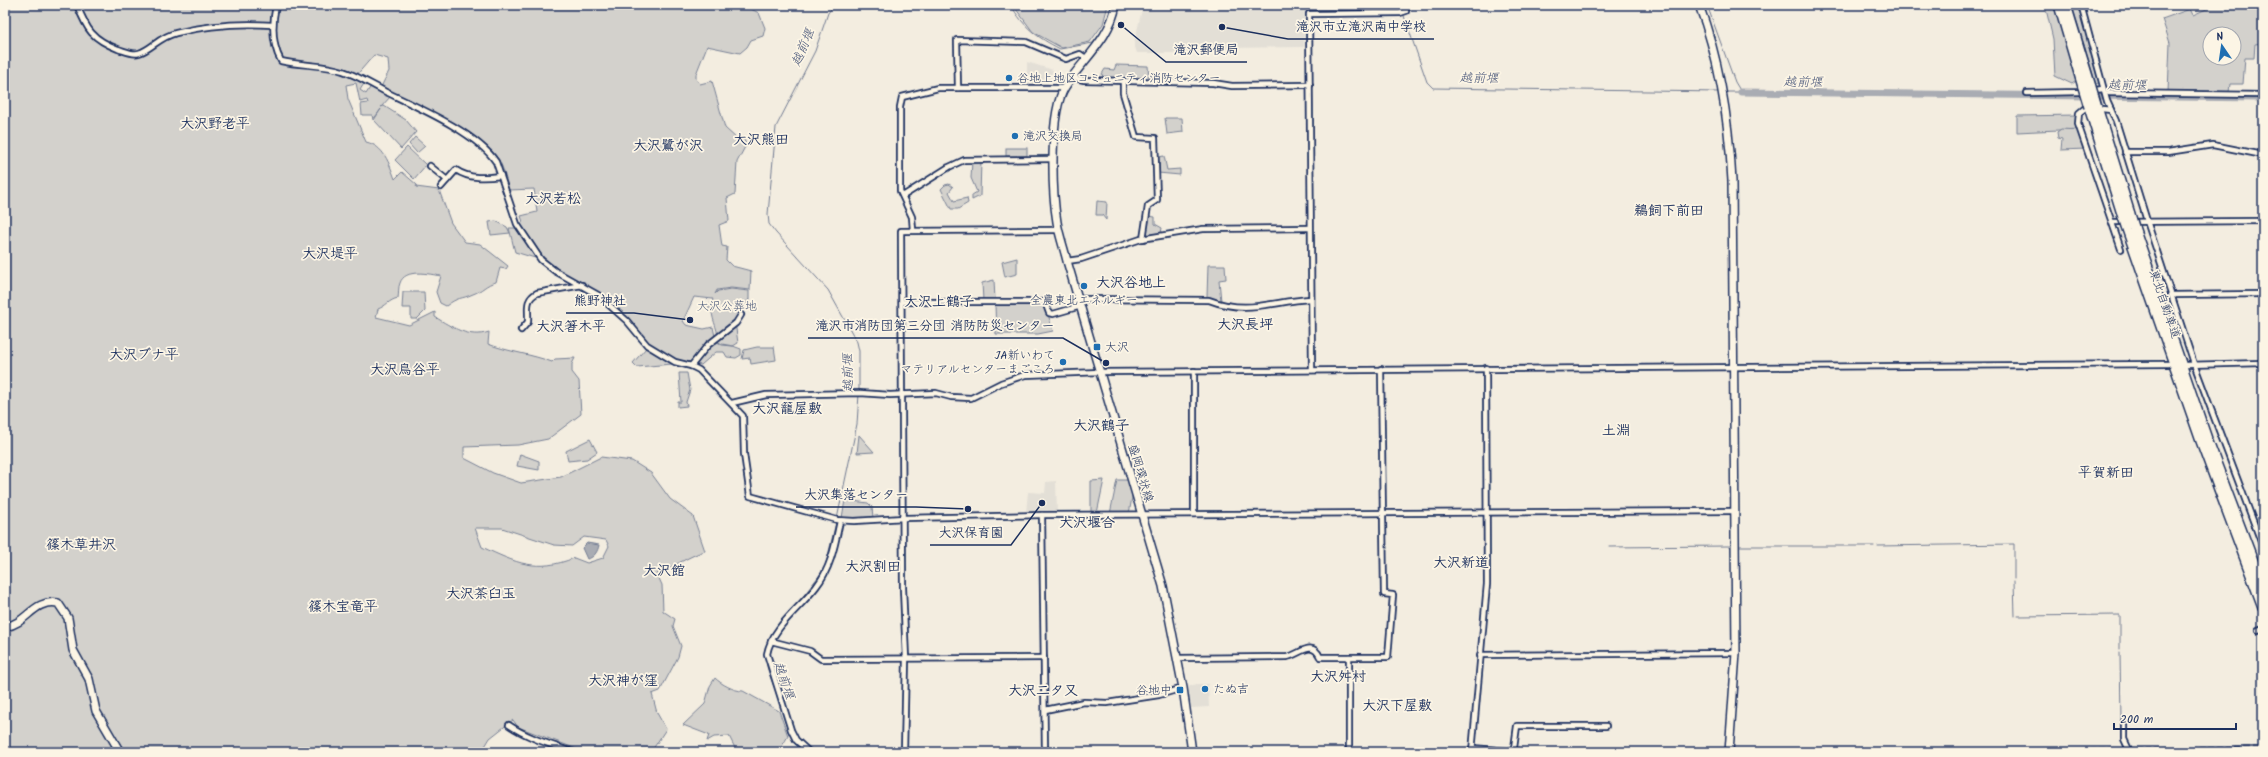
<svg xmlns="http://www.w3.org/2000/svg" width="2268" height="757" viewBox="0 0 2268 757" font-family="Kalam,'Klee One',sans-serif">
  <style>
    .built { fill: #e3dfd6 }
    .green { fill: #d3d1cc; stroke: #778095; fill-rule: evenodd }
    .water { fill: #a9acb3; stroke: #707a91 }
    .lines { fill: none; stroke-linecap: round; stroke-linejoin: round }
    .stream { stroke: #707a91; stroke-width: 1 }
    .river { stroke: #a9acb3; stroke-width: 7 }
    .street-casing { stroke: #1b2f5e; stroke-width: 8 }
    .secondary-casing { stroke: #1b2f5e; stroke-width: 10 }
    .primary-casing { stroke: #1b2f5e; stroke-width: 10 }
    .highway-casing { stroke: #1b2f5e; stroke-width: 12 }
    .street { stroke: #fcf5e5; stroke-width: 4.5 }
    .secondary { stroke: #fcf5e5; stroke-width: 7 }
    .primary { stroke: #fcf5e5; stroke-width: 7 }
    .highway { stroke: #fcf5e5; stroke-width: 9 }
    .rail { stroke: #1b2f5e; stroke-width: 1; stroke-dasharray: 6 3; stroke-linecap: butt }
    .highway-bridge-casing { stroke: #1b2f5e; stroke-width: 12; stroke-linecap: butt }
    .highway-bridge { stroke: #fcf5e5; stroke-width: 9 }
    .poi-dot { fill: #1f6fb2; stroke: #fcf5e5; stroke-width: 1.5 }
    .labels { text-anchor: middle; stroke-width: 3.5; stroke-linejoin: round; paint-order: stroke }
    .poi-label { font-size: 12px; fill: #1b2f5e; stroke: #fcf5e5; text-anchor: start }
    .street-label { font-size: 12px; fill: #1b2f5e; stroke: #fcf5e5 }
    .park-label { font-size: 12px; fill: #49587a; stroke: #fcf5e5 }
    .water-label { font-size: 13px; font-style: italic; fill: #465478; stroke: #fcf5e5 }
    .quarter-label { font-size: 14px; font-weight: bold; fill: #1b2f5e; stroke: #fcf5e5 }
    .leader { fill: none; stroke: #1b2f5e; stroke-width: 1.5 }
    .callout-dot { fill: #1b2f5e; stroke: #fcf5e5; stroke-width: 1.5 }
    .callout-label { font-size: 13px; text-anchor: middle; font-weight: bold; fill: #1b2f5e; stroke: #fcf5e5; stroke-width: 3.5; stroke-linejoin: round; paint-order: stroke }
  </style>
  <rect width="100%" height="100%" fill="#f3ede0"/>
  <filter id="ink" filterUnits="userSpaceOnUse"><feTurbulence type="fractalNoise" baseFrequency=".025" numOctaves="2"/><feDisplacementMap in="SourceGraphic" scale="8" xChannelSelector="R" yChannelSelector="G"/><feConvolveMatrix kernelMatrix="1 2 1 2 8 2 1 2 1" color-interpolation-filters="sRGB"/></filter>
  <g filter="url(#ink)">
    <g class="built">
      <polygon points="1143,5 1305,5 1304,47 1225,48 1195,44 1191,51 1185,53 1137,53 1134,44"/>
      <polygon points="1027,62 1053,70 1048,84 1027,85"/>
      <polygon points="1056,481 1057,514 1026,513 1028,492 1045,493 1046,482"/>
      <polygon points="1197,684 1208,684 1209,707 1191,708 1187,687"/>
    </g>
    <g class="green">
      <path d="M5,5H743L759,13L765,28L763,36L751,40L747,47L740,53L707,46L696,74V79L700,84L712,81L725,128L737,139H744L746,145L737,162L735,194L727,198L729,221L719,225L722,246L727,247L726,260L732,266L751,271L750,290L731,288L717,290L715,294L718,291L731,289L749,291V299L735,322L738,343L733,346L741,349V355L736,358L727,357L724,352H716L701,365L677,360L649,343L630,321L600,294L557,269L544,258L520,223L523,222L521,216L537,212L534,189L509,190C506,180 504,169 499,160C482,132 412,102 381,87L389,71L388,59L374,55L355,77L365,82L360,90L366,94L371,86L391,96L381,107L384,106L406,120L416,132L401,149L374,120L381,109L373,120L372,115H362L361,104L368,103L367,100L360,102L356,83L346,85L348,99L366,142C384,146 389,163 395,179L402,172L417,185L416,187L439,190L451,223L465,242L480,244L508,266L506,269L500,268L496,282C486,284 482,291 473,294C460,300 459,296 446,306L440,303L436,292L441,276C429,274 405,268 400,283C398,287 399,293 398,298C389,300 386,306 378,309L376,317L409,325L435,312V317C452,327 469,339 489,332L488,344C509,352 531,354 552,362L555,359L575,358L572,364V372L579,381L581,414L548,439L518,445L464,447V458L493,473L521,483L561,477L601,457L632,461L651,473L670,499L693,516L705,551C689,556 673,567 657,574L662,585L663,611L675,619L673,626L681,646L678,657L660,691L652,694L657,713L666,729L651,752H585L518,727L513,720L490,738L484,748L495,752H5ZM694,297L713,299L708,309L712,311C712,321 720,332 717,341L722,344L733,346L722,345L716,341L713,327L704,329L686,325L683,321ZM475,528H502L554,545L572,546L584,537L606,540L609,546L603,558L587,563L574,558C537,573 516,563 482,547Z"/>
      <polygon points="1013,5 1108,5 1103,24 1090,42 1062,48 1033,32"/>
      <polygon points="2045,5 2054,5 2076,81 2072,84 2055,76 2053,39"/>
      <polygon points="2072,5 2080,5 2100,82 2096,84"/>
      <path d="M2263,5V43L2255,44L2254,58H2245L2243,84H2230L2229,92H2168L2170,43L2162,19L2190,9L2193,15L2213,6ZM2210,34H2234V58H2210Z"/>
      <polygon points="1116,65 1148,66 1149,79 1103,77 1102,74 1105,69 1114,70"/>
      <polygon points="2077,115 2079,129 2017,132 2017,116"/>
      <polygon points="1165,118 1182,118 1183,132 1167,134"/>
      <polygon points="2061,129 2079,130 2086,149 2061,150 2062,139 2058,138 2057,132"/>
      <polygon points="415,137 425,146 417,153 409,144"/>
      <polygon points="407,147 426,165 414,179 395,160"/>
      <rect x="1006" y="148" width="21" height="8"/>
      <polygon points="1164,156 1167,170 1180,169 1180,175 1158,173 1158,157"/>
      <polygon points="972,161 981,161 980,196 972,200 972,195 977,192 971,178"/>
      <polygon points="945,185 949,184 953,187 949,192 954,201 967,198 968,203 958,209 951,209 941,189"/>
      <polygon points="1097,201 1107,202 1106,220 1102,215 1096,215"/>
      <polygon points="1148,216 1155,217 1155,224 1162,228 1161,233 1145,236"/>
      <polygon points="496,221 507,227 510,233 491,235 489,222"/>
      <polygon points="509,228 517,228 535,258 515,252"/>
      <polygon points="1017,258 1017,274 1005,277 1002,262"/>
      <polygon points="1208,265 1225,265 1226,279 1219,280 1221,301 1207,297"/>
      <polygon points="994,280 995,300 983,300 982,283"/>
      <polygon points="403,292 424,292 425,311 417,319 411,319 411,308 402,308"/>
      <polygon points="1045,304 1053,331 1038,334 996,334 995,305"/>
      <polygon points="757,347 774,347 776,360 751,364 750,358 742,359 744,350"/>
      <polygon points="646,348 672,364 637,367 633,363"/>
      <polygon points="679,373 687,373 690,390 686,402 687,406 678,407 678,402 681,402"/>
      <polygon points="859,435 874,452 857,453"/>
      <polygon points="590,439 597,452 587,459 568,461 566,451"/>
      <polygon points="520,454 539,461 539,470 517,466"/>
      <polygon points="1104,480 1097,513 1091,513 1091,481"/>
      <polygon points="1117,480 1129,480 1133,492 1129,514 1110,514"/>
      <polygon points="845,500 868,503 872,507 873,518 842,518"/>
      <path d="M715,678C721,684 734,691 743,691L779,711L788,736L782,746V752H737L729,736L714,737L707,741L709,735L683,725L705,704L710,686Z"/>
    </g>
    <path class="water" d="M587,543L599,545C598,551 594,558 587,559L582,548Z"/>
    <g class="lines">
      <g class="stream">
        <polyline points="834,5 828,13 815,51 776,127 768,214 769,224 776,233 828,290 857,342 859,351 859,391"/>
        <path d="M1011,5C1024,28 1037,37 1060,49L1093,43L1106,25L1111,5"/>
        <polyline points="1400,5 1402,10"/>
        <polyline points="1707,5 1735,82 1741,92"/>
        <polyline points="1403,13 1427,82 1433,88 1720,92"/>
        <polyline points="1725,92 1741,92"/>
        <polyline points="837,519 857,424 859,394"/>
        <polyline points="1740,546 1874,546"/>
        <polyline points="1878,546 2014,544 2014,578"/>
        <polyline points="1609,547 1730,546"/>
        <polyline points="2014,581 2015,616"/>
        <polyline points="791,612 825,568 836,522"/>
        <polyline points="2018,616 2120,615 2120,649"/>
        <path d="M776,629C756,654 769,671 778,697"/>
        <polyline points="2120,652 2121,720"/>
        <polyline points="2121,724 2124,752"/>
      </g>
      <polyline class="river" points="1741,92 2263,98"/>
      <g class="street-casing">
        <g id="street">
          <path d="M77,5C87,30 92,39 118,49C125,51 132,55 139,53C152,49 159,37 176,33C208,25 239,23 272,25"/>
          <path d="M276,5C272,24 271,43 281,61C301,66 323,64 343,71C358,76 371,84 384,91C417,107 476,132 496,162L517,224L541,260L555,271L598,295L627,321L647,345L675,362L691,366L699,370L743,416L744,454L750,496L837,520L854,521L904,518L1042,515L1735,511"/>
          <polyline points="2081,5 2107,101 2116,121 2147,221 2194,364 2263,547"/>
          <polyline points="1071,77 1084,80 1213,83 1232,86 1310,85"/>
          <polyline points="1123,81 1123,93 1136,137 1155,138 1157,200 1148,206 1143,239"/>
          <polyline points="958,88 957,40 1026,42 1066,59 1080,54 1086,58"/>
          <polyline points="2027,93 2079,92 2103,89"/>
          <polyline points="2109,93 2263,95"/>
          <polyline points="2085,108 2079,113 2078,124 2121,249"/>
          <polyline points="2102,109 2111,110"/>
          <polyline points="2125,152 2168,152 2213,145 2263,155"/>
          <polyline points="430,166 447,180"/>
          <path d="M441,187L456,170C469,179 485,178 501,176"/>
          <polyline points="903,196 949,167 964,160 1054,159"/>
          <polyline points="2112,222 2263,221"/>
          <polyline points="913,230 912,217 900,191 900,107 902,97 938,88 1064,88"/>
          <polyline points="1067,261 1081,259 1141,239 1203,229 1310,228"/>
          <polyline points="2171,295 2263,294"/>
          <path d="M1078,299L1209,300C1248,315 1272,301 1311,299"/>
          <polyline points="902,302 1045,302 1049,313 1053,314 1081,306"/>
          <path d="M521,330L528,322C529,310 524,300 537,293L582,285"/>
          <polyline points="2186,365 2263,363"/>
          <polyline points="691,366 708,345 736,323 741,315"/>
          <polyline points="1312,370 1309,14 1400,13 1406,11 1404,5"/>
          <polyline points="1194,371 1194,514"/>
          <polyline points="732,403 766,395 860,393 890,395 936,393 951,397 971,398 1001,383 1025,375 1100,372 2168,364"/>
          <polyline points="1042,515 1045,752"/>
          <polyline points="2258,630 2263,628"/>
          <polyline points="771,641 810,651 821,659 1044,658"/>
          <polyline points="1480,655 1736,653"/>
          <polyline points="1349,657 1349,752"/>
          <path d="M1178,658L1287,657C1299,655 1312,639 1320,657H1388L1393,595L1384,594L1381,369"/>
          <polyline points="1045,710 1084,702 1107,703 1159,695 1183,688"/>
          <polyline points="2124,722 2124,739 2130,752"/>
          <path d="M509,725C528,738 550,744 572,752"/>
          <polyline points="1472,748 1510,751 1514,748 1517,726 1606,726"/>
          <path d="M809,752L796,740L791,730L767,654C772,627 800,608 816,587C831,568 835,545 840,521"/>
          <polyline points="904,752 906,659 903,588 901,231 1059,230"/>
          <polyline points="1472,752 1487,584 1486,368"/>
        </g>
      </g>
      <g class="secondary-casing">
        <g id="secondary">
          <path d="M1699,5C1720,61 1729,122 1732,181L1736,653L1729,752"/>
          <path d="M5,627C28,623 33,599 58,603L68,618L73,650L89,679L96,711L120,752"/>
        </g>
      </g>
      <g class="primary-casing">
        <path id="primary" d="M1116,5C1110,39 1083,59 1065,87C1049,112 1052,192 1057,222C1059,235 1064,248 1067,261L1163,586L1183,688L1192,752"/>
      </g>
      <g class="highway-casing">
        <g id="highway">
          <polyline points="2059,5 2083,87"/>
          <polyline points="2066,5 2091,87"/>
          <polyline points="2089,107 2122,214"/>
          <polyline points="2097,107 2130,214"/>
          <polyline points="2126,226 2201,441 2263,607"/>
          <polyline points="2134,227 2207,439 2263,587"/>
        </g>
      </g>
      <use href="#street" class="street"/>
      <use href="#secondary" class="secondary"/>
      <use href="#primary" class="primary"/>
      <use href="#highway" class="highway"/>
      <polyline class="rail" points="1893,752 2263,747"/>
      <g class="highway-bridge-casing">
        <g id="highway-bridge">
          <polyline points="2083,87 2089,107"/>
          <polyline points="2091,87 2097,107"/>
          <polyline points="2122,214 2126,226"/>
          <polyline points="2130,214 2134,227"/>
        </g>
      </g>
      <use href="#highway-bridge" class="highway-bridge"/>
    </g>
  </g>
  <g class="poi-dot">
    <circle cx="1009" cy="78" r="4"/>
    <circle cx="1015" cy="136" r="4"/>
    <circle cx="1084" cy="286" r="4"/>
    <rect x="1093" y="343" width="8" height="8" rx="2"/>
    <circle cx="1063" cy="362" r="4"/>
    <circle cx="1205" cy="689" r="4"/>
    <rect x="1176" y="686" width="8" height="8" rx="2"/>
  </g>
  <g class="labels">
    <g class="poi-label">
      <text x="1017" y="82">谷地上地区コミュニティ消防センター</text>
      <text x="1023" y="140">滝沢交換局</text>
      <text x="1084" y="304" text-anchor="middle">全農東北エネルギー</text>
      <text x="1105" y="351">大沢</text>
      <text x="1055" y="359" text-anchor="end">JA新いわて<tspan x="1055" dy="14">マテリアルセンターまごころ</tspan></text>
      <text x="1213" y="693">たぬ吉</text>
      <text x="1172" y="694" text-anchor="end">谷地中</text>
    </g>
    <g class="street-label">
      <text transform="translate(2165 304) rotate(71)" y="4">東北自動車道</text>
      <text transform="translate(1141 473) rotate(73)" y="4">盛岡環状線</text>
    </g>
    <g class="park-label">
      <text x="727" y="310">大沢公葬地</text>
    </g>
    <g class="water-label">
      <text transform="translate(802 47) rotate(-67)" y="5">越前堰</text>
      <text transform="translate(1479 77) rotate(1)" y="5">越前堰</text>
      <text transform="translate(1803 81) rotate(1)" y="5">越前堰</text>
      <text transform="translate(2127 84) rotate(1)" y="5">越前堰</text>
      <text transform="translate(847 373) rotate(-91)" y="5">越前堰</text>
      <text transform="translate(785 680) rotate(71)" y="5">越前堰</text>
    </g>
    <g class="quarter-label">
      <text x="215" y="128">大沢野老平</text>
      <text x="761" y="144">大沢熊田</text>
      <text x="668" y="150">大沢鷺が沢</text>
      <text x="553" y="203">大沢若松</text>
      <text x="1669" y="215">鵜飼下前田</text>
      <text x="330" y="258">大沢堤平</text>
      <text x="1131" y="287">大沢谷地上</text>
      <text x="939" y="306">大沢上鶴子</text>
      <text x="1245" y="329">大沢長坪</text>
      <text x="571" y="331">大沢箸木平</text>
      <text x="144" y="359">大沢ブナ平</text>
      <text x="405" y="374">大沢鳥谷平</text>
      <text x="787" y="413">大沢籠屋敷</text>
      <text x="1101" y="430">大沢鶴子</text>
      <text x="1616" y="435">土淵</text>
      <text x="2106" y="477">平賀新田</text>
      <text x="1087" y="527">大沢堰合</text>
      <text x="81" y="549">篠木草井沢</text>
      <text x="1461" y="567">大沢新道</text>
      <text x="873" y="571">大沢割田</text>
      <text x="664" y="575">大沢館</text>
      <text x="481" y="598">大沢茶臼玉</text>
      <text x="343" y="611">篠木宝竜平</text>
      <text x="1338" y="681">大沢舛村</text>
      <text x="623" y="685">大沢神が窪</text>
      <text x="1043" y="695">大沢二タ又</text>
      <text x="1397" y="710">大沢下屋敷</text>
    </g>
  </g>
  <path class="leader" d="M1222 27L1288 39H1434M1121 25L1166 62H1247M690 320L634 313H566M1106 363L1063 338H808M968 509L916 507H796M1042 503L1011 545H930"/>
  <g class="callout-dot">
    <circle cx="1222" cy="27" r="4"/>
    <circle cx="1121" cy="25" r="4"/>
    <circle cx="690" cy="320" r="4"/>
    <circle cx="1106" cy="363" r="4"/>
    <circle cx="968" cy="509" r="4"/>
    <circle cx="1042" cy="503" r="4"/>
  </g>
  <g class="callout-label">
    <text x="1361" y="31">滝沢市立滝沢南中学校</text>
    <text x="1206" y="54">滝沢郵便局</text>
    <text x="600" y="305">熊野神社</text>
    <text x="935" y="330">滝沢市消防団第三分団 消防防災センター</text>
    <text x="856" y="499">大沢集落センター</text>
    <text x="971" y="537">大沢保育園</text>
  </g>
  <rect width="2268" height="757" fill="none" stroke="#fcf5e5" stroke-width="20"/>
  <rect x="10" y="10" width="2248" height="737" fill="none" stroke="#1b2f5e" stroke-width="1.5" filter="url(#ink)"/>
  <g transform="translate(2222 46) rotate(347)"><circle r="19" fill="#fcf5e5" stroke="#a2a6af"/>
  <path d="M0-3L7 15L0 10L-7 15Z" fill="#1f6fb2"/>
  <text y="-6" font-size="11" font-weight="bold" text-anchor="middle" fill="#1b2f5e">N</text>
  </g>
  <path d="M2114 723v6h122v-6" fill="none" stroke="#1b2f5e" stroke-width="2"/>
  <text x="2120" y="723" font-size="12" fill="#1b2f5e" stroke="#fcf5e5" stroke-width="3" paint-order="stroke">200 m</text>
</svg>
